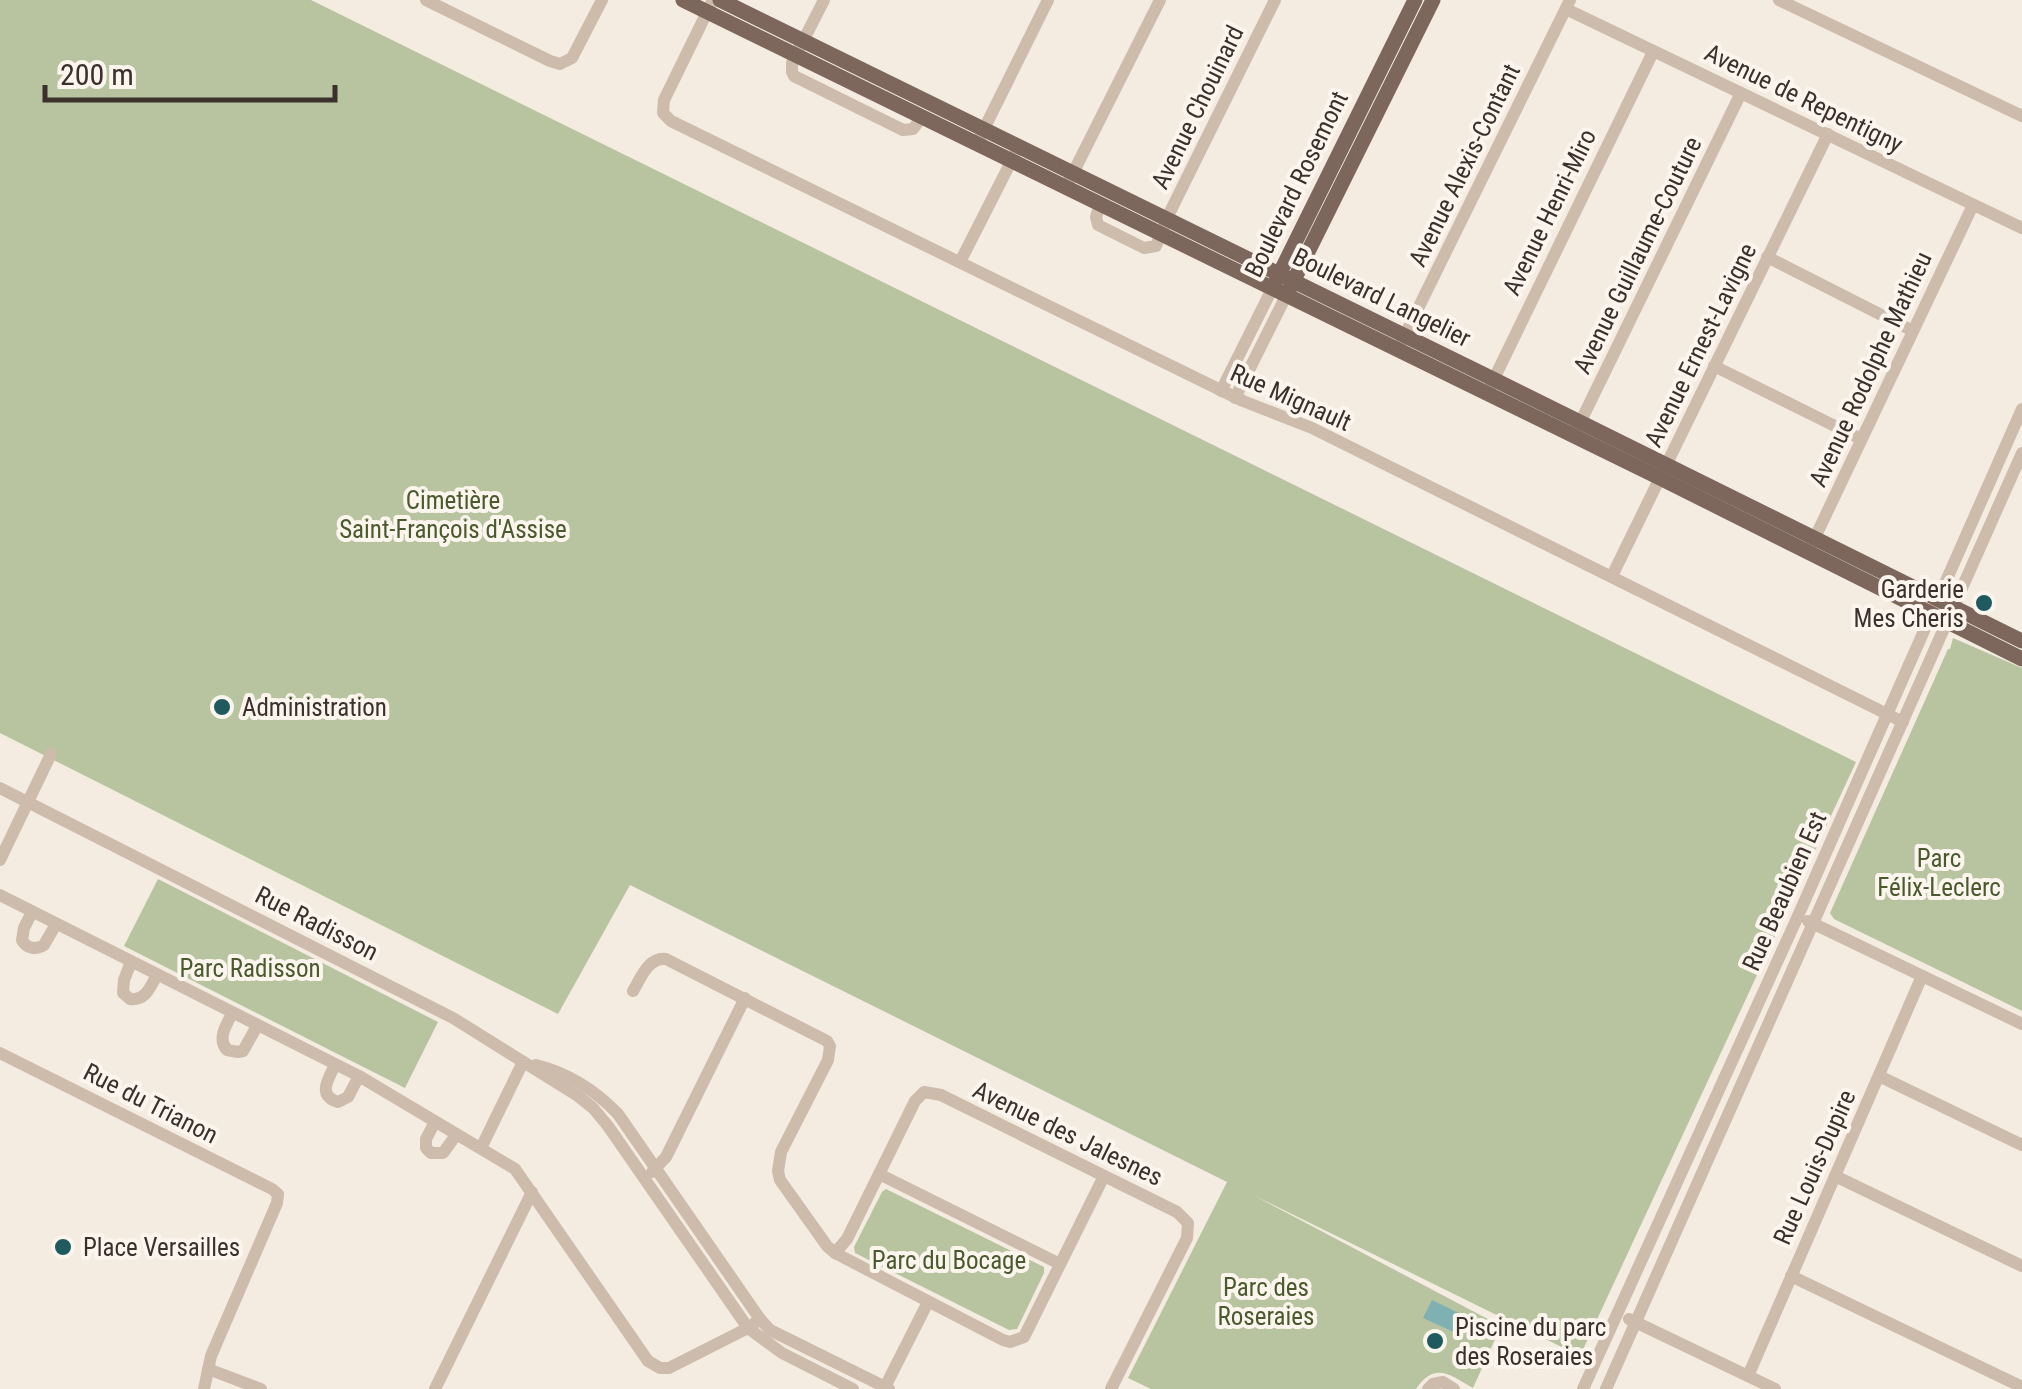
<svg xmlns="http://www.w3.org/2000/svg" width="2022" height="1389" viewBox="0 0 2022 1389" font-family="'Roboto Condensed',sans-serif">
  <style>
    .green { fill: #b8c4a0 }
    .water { fill: #7fb0b2 }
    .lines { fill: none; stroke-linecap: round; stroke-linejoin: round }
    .minor { stroke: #cdbbac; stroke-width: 12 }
    .major { stroke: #7d675c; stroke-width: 15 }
    .poi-dot { fill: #1f5a5e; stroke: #fbf5ee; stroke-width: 4 }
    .labels { text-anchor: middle; stroke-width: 8; stroke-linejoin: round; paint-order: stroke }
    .street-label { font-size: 25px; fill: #3b302b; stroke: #fbf5ee }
    .park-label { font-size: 25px; fill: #4a5a2e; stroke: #fbf5ee }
    .poi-label { font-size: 25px; fill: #3b302b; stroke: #fbf5ee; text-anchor: start }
  </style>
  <rect width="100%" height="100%" fill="#f4ebe1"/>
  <g class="green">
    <path d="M0,0H311L1856,762L1580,1356L1253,1195L1501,1326L1473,1388C1450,1375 1435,1361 1416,1389H1151L1128,1378L1227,1182L630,885L558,1014L0,733Z"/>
    <polygon points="1953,638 2022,668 2022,1011 1834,919 1830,913 1948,649 1950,649"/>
    <polygon points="158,879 438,1022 405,1088 124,946"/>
    <polygon points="886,1189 1044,1267 1044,1273 1017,1329 1009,1330 855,1253 854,1247 882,1192"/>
  </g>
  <polygon class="water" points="1432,1300 1465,1316 1456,1333 1423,1318"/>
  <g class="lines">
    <g class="minor">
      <polyline points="426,0 550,61 560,64 572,58 602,0"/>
      <polyline points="713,0 664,100 663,113 671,121 1243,401 1312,428 1903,722"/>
      <polyline points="824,0 792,63 792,72 794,76 903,130 913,129 922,117"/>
      <polyline points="1779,0 2022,116"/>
      <polyline points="1566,9 2022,228"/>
      <polyline points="980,137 1048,0"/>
      <polyline points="1069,181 1160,0"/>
      <polyline points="1100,205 1096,217 1098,225 1144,248 1156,246 1170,212 1275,0"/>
      <polyline points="1767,257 1913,331"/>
      <polyline points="960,262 1015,154"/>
      <polyline points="1401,343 1570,0"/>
      <polyline points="1714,366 1861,439"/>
      <polyline points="1490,387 1653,52"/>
      <polyline points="1221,391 1272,289"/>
      <polyline points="1235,398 1286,296"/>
      <polyline points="1577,429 1741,93"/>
      <polyline points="1811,546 1973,205"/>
      <polyline points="1612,576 1828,134"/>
      <polyline points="0,788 453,1018 578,1096 593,1108 608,1126 748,1328 782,1353 853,1389"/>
      <polyline points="0,860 51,754"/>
      <polyline points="0,895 359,1076 515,1169 648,1361 660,1368 669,1368 748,1328 760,1319"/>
      <path d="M32,912L24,928L22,940C27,949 36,950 44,945L56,924"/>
      <polyline points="1808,921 2022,1024"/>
      <path d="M131,962L124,980L123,993L130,999C146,1001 150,987 157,975"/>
      <path d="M633,991C641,978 648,957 666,959L827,1041L830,1046L828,1060L781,1152L778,1171L780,1180L827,1246L835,1253L1003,1340L1010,1342L1024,1337L1104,1176"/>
      <path d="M232,1014C226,1025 217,1039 227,1050L238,1052L243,1051L257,1026"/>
      <polyline points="0,1053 272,1189 278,1194 277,1203 211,1356 204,1389"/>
      <path d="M335,1065C328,1079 317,1096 338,1102L348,1097L359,1076"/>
      <path d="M536,1065C568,1073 595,1090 618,1114L760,1319L770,1330L889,1389"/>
      <polyline points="1879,1076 2022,1145"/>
      <polyline points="435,1122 426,1139 426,1148 431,1153 443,1153 456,1135"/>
      <polyline points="481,1148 523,1062"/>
      <polyline points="652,1172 666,1157 745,998"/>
      <polyline points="879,1174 1060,1264"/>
      <polyline points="1835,1176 2022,1266"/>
      <polyline points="835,1253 847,1239 915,1101 924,1092 941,1095 1177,1212 1188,1223 1187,1238 1111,1389"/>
      <polyline points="1791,1276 2022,1387"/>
      <polyline points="1629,1319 1775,1389"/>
      <polyline points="208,1369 261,1389"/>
      <polyline points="1748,1376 1922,976"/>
      <polyline points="435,1389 532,1192"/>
      <polyline points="884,1389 928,1302"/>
      <polyline points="1428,1389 1433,1384 1443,1382 1454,1389"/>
      <polyline points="1583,1389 1798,916 2022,409"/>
      <polyline points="1606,1389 2022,453"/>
    </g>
    <g class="major">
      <polyline points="683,0 1660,478 2022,659"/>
      <polyline points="720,0 1493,379 2022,641"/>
      <polyline points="1276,281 1415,0"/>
      <polyline points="1290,288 1433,0"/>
    </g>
  </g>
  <g class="poi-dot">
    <circle cx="1984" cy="603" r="10"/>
    <circle cx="222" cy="707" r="10"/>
    <circle cx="63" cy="1247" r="10"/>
    <circle cx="1435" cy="1341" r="10"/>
  </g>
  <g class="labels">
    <g class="street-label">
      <text transform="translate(1804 98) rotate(26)" y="9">Avenue de Repentigny</text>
      <text transform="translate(1197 107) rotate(-64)" y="9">Avenue Chouinard</text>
      <text transform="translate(1464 165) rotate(-64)" y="9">Avenue Alexis-Contant</text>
      <text transform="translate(1296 184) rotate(-64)" y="9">Boulevard Rosemont</text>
      <text transform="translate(1549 212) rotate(-64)" y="9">Avenue Henri-Miro</text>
      <text transform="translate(1637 255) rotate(-64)" y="9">Avenue Guillaume-Couture</text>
      <text transform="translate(1382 297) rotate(26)" y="9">Boulevard Langelier</text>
      <text transform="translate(1700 345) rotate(-64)" y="9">Avenue Ernest-Lavigne</text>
      <text transform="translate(1870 369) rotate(-65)" y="9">Avenue Rodolphe Mathieu</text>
      <text transform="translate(1291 397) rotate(24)" y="9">Rue Mignault</text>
      <text transform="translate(1784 891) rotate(-66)" y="9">Rue Beaubien Est</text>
      <text transform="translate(317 923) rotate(27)" y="9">Rue Radisson</text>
      <text transform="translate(151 1103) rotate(27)" y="9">Rue du Trianon</text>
      <text transform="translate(1068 1133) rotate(26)" y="9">Avenue des Jalesnes</text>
      <text transform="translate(1814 1167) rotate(-66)" y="9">Rue Louis-Dupire</text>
    </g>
    <g class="park-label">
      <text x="453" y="509">Cimetière<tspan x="453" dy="29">Saint-François d'Assise</tspan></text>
      <text x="1939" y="867">Parc<tspan x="1939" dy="29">Félix-Leclerc</tspan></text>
      <text x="250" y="977">Parc Radisson</text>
      <text x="949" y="1269">Parc du Bocage</text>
      <text x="1266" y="1296">Parc des<tspan x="1266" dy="29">Roseraies</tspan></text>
    </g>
    <g class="poi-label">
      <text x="1964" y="598" text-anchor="end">Garderie<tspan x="1964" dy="29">Mes Cheris</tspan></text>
      <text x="242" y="716">Administration</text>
      <text x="83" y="1256">Place Versailles</text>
      <text x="1455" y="1336">Piscine du parc<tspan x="1455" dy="29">des Roseraies</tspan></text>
    </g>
  </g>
  <path d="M45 85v15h290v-15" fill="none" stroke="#3b302b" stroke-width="5"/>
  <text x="60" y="85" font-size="30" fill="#3b302b" stroke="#fbf5ee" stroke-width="8" paint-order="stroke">200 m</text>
</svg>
